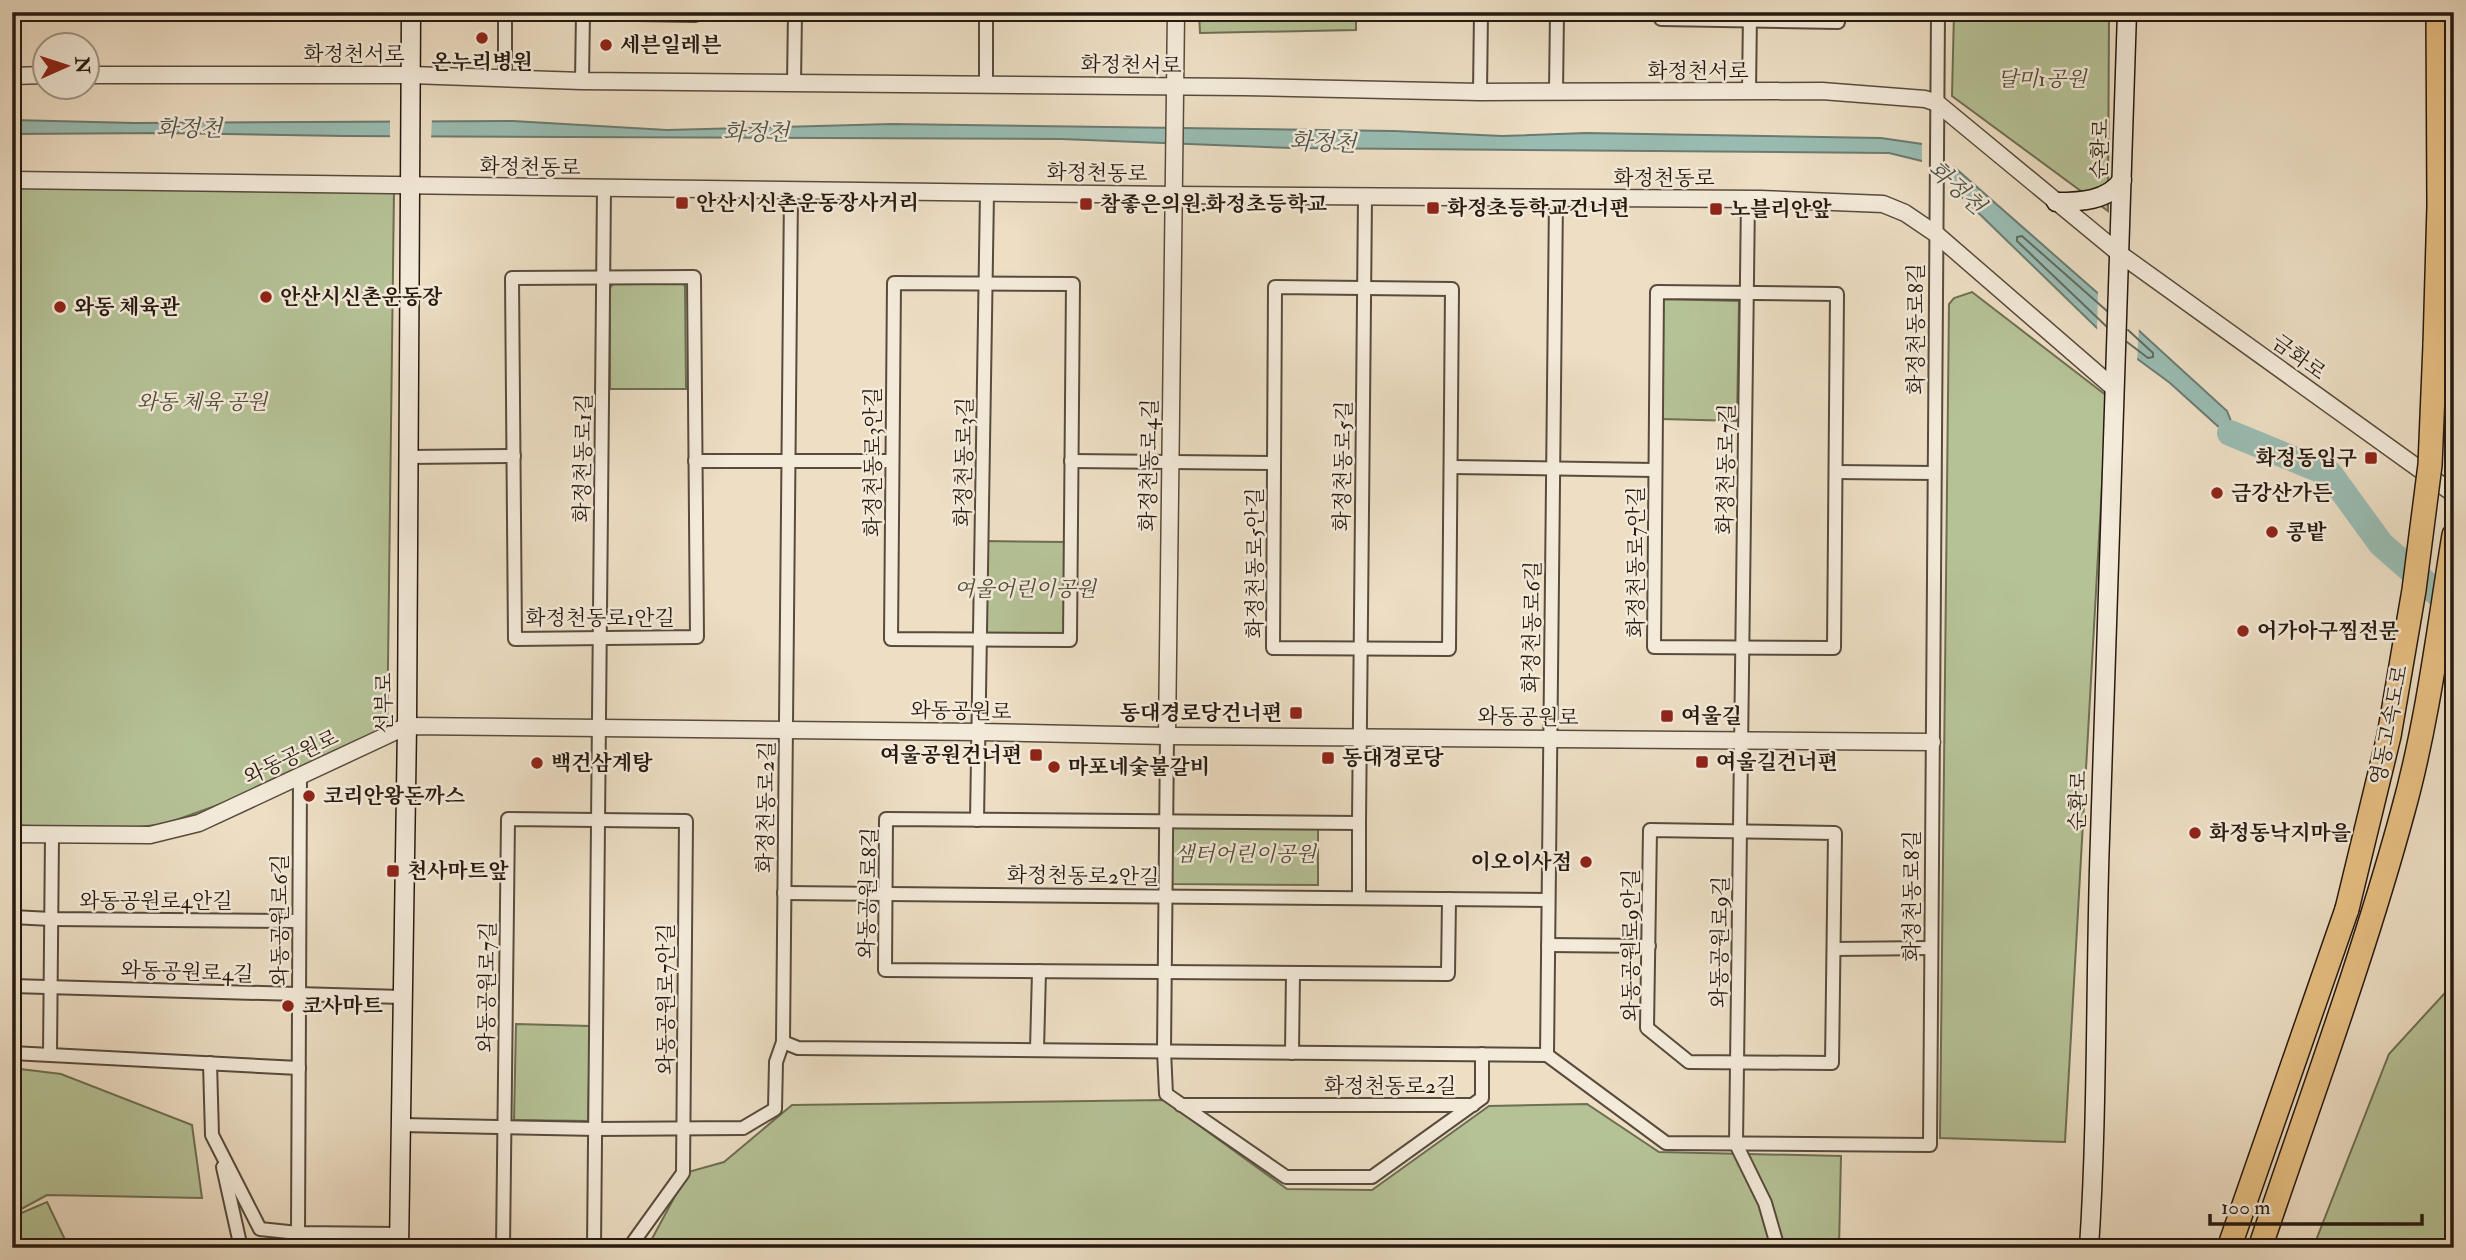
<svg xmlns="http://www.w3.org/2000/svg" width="2466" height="1260" viewBox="0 0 2466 1260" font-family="'IM FELL Double Pica','Noto Serif KR',serif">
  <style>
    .green { fill: #b5c296; stroke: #6e6e53; stroke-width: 2 }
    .water { fill: #99bcb2; stroke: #6b7b71; stroke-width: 2 }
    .pier { fill: #eddec4 }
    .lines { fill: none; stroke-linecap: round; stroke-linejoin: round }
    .shore { stroke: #606b61; stroke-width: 2 }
    .river { stroke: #99bcb2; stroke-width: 26 }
    .minor-casing { stroke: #584b3d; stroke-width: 16 }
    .tertiary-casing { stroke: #584b3d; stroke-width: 19 }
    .secondary-casing { stroke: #261a10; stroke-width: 21 }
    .motorway-casing { stroke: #261a10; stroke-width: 26 }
    .minor { stroke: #f3ead9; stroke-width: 12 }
    .tertiary { stroke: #f3ead9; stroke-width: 16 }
    .secondary { stroke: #f3ead9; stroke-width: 18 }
    .motorway { stroke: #e6bf82; stroke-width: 23 }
    .motorway-bridge-casing { stroke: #261a10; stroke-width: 26; stroke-linecap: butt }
    .motorway-bridge { stroke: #e6bf82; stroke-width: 23 }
    .poi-dot { fill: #8f2418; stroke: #f3ead9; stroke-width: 2.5 }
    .labels { text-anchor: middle; stroke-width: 5; stroke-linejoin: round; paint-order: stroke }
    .poi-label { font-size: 21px; font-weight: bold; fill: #261a10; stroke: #f3ead9; text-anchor: start }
    .street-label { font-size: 21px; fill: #261a10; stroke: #f3ead9 }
    .park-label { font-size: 21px; font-style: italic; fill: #514c38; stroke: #f3ead9 }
    .water-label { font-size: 23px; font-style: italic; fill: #4e5349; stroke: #f3ead9 }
  </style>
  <rect width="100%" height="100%" fill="#eddec4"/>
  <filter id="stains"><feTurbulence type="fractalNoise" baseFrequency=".00286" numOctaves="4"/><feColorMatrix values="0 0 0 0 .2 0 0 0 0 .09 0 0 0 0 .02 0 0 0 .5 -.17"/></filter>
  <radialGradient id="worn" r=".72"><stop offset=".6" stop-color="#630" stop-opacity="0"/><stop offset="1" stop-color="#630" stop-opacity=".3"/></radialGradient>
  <g class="green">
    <polygon points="1199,12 1356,12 1356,30 1200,33"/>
    <polygon points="1954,12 2109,12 2108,211 1952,96"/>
    <polygon points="12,184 394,190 387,744 165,824 113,830 12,825"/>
    <polygon points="681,282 685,286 686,389 610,389 610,288 613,284"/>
    <polygon points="1972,292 2107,396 2065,1142 1940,1138 1949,304 1954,298"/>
    <polygon points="1663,299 1739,301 1737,421 1662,419"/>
    <polygon points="984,541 1068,542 1067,637 983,636"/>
    <polygon points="1172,824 1318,825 1318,885 1172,884"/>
    <polygon points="2454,983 2454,1248 2313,1248 2389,1054"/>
    <polygon points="516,1024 590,1026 588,1121 514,1120"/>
    <polygon points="12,1068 61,1074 192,1125 202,1198 47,1195 12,1214"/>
    <polygon points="1164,1100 1287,1189 1372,1190 1489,1106 1587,1104 1659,1152 1841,1156 1839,1248 647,1248 688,1172 724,1162 792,1105"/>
    <polygon points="47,1202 69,1248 12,1248 12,1217"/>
  </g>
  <polygon class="water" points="12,120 135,123 513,121 667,130 892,124 1394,131 1502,136 1586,133 1881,138 1929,145 2101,296 2227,411 2233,426 2263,442 2263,449 2231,438 2170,383 2101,332 1926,162 1889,153 1292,148 1061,139 344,136 164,133 12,134"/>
  <g class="pier">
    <polygon points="390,118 432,118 431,140 390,140"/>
    <polygon points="1922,140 1931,142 1954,162 1953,194 1922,165"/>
    <polygon points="2098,288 2139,326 2137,363 2097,333"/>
  </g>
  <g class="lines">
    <g class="shore">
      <polyline points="2107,327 2017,241 2017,237 2022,236 2107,311"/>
      <polyline points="2127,342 2148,358 2153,357 2153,353 2128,330"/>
    </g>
    <polyline class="river" points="2230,433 2330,474 2381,544 2454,608"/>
    <g class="minor-casing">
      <g id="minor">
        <polyline points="1661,12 1661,19 1838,22 1839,12"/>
        <polyline points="583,13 695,15 695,12"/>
        <polyline points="505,77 505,12"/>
        <polyline points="582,81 583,12"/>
        <polyline points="794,84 795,12"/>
        <polyline points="986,86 986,12"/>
        <polyline points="1480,92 1481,12"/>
        <polyline points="1556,92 1557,12"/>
        <polyline points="1749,92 1750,13"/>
        <polyline points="791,191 783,1042 798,1048 1547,1055"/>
        <polyline points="1365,197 1359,823 886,819 885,970 1448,974 1449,899"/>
        <polyline points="1748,199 1736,1144 1765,1203 1778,1248"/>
        <polygon points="694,277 697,637 515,639 512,278"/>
        <polygon points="894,283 1073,284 1070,640 891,639"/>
        <polygon points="1275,287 1452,289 1449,649 1273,648"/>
        <polygon points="1657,292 1837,294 1834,648 1654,647"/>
        <polyline points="407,457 514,456"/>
        <polyline points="695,461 892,461"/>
        <polyline points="1071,461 1274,463"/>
        <polyline points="1451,467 1655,470"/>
        <polyline points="1836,472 1934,473"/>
        <polyline points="1167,736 1164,1051 1166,1094 1286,1177 1372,1177 1482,1098 1482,1054"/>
        <polyline points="977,820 987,193"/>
        <polyline points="1359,823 1359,898"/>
        <polygon points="1650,830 1835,833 1832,1063 1689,1062 1647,1028"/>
        <polyline points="784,893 1548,900"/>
        <polyline points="12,917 51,919 299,921"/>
        <polyline points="1548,945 1649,946"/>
        <polyline points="1834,949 1931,948"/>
        <polyline points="12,986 402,997"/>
        <polyline points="1037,1050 1039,971"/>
        <polyline points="12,1053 299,1068"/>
        <polyline points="1292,1053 1293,973"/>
        <polyline points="50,1054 52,835"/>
        <polyline points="1547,1055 1666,1143 1930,1145 1938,12"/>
        <polyline points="1547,1055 1556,199"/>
        <polyline points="210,1063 212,1135 260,1229 298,1233 399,1234"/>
        <polyline points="1181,1105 1473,1105"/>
        <polyline points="402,1125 596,1129 743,1128 775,1109 776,1062 783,1042"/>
        <polyline points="223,1167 241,1248"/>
        <polyline points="298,1233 300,776"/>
        <polyline points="503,1248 508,819 686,821 683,1173 629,1248"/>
        <polyline points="594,1248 604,188"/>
      </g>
    </g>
    <g class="tertiary-casing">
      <g id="tertiary">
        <polyline points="88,75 411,75 582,81 1243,87 1480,92 1822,91 1925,99 1937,103 2120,254 2454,494"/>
        <polyline points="12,76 46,75"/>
        <polyline points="12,180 1173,195 1760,199 1883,204 1905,213 1936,234 2115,389"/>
        <polyline points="1167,736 1176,12"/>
        <polyline points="12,834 150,835 199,823 407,726 979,732 1167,736 1932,742"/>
      </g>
    </g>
    <g class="secondary-casing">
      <g id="secondary">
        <path d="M2056,202C2080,202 2108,201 2122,180"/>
        <polyline points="399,1248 407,726 411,12"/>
        <path d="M2089,1248C2098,1112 2095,974 2100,838C2109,563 2119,288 2127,12"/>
      </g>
    </g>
    <g class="motorway-casing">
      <g id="motorway">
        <polyline points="2435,345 2439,206 2438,12"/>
        <polyline points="2229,1248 2347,909"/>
        <path d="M2260,1248C2309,1103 2363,958 2403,811C2428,721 2439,627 2454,535"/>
      </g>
    </g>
    <use href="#minor" class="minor"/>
    <use href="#tertiary" class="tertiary"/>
    <use href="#secondary" class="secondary"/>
    <use href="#motorway" class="motorway"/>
    <g class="motorway-bridge-casing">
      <polyline id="motorway-bridge" points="2347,909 2389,736 2414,590 2430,465 2435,345"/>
    </g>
    <use href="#motorway-bridge" class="motorway-bridge"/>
  </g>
  <g class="poi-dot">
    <circle cx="482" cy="38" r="7"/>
    <circle cx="606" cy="45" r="7"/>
    <rect x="675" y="196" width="14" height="14" rx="3.5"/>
    <rect x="1079" y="197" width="14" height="14" rx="3.5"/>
    <rect x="1426" y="201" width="14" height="14" rx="3.5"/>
    <rect x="1709" y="202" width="14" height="14" rx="3.5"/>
    <circle cx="266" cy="297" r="7"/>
    <circle cx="60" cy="307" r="7"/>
    <rect x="2364" y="451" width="14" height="14" rx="3.5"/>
    <circle cx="2217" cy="493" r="7"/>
    <circle cx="2272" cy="532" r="7"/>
    <circle cx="2243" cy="631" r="7"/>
    <rect x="1289" y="706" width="14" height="14" rx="3.5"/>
    <rect x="1660" y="709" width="14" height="14" rx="3.5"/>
    <rect x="1029" y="748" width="14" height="14" rx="3.5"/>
    <rect x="1321" y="751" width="14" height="14" rx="3.5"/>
    <rect x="1695" y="755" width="14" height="14" rx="3.5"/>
    <circle cx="537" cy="763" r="7"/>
    <circle cx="1054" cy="767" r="7"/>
    <circle cx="309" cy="796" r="7"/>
    <circle cx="2195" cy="833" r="7"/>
    <circle cx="1586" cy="862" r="7"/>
    <rect x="386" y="864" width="14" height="14" rx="3.5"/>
    <circle cx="288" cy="1006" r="7"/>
  </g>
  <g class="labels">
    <g class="poi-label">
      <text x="620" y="52">세븐일레븐</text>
      <text x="482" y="69" text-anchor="middle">온누리병원</text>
      <text x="696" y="210">안산시신촌운동장사거리</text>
      <text x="1100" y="211">참좋은의원.화정초등학교</text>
      <text x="1447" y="215">화정초등학교건너편</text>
      <text x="1730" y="216">노블리안앞</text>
      <text x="280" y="304">안산시신촌운동장</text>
      <text x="74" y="314">와동 체육관</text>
      <text x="2357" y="465" text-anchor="end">화정동입구</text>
      <text x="2231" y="500">금강산가든</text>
      <text x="2286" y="539">콩밭</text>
      <text x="2257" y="638">어가아구찜전문</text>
      <text x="1282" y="720" text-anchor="end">동대경로당건너편</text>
      <text x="1681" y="723">여울길</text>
      <text x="1022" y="762" text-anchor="end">여울공원건너편</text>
      <text x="1342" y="765">동대경로당</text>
      <text x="1716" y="769">여울길건너편</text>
      <text x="551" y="770">백건삼계탕</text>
      <text x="1068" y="774">마포네숯불갈비</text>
      <text x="323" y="803">코리안왕돈까스</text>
      <text x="2209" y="840">화정동낙지마을</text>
      <text x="1572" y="869" text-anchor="end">이오이사점</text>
      <text x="407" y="878">천사마트앞</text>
      <text x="302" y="1013">코사마트</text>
    </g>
    <g class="street-label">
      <text x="354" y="61">화정천서로</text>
      <text transform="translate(1131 65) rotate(1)" y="7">화정천서로</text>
      <text x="1698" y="78">화정천서로</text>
      <text transform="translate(2100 149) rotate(-88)" y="7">순환로</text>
      <text transform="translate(530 167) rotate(1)" y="7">화정천동로</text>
      <text transform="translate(1097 173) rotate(1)" y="7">화정천동로</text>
      <text x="1664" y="185">화정천동로</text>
      <text transform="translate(1916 329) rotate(-90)" y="7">화정천동로8길</text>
      <text transform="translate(2299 357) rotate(36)" y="7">금화로</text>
      <text transform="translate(583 458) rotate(-89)" y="7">화정천동로1길</text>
      <text transform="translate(873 462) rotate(-90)" y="7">화정천동로3안길</text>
      <text transform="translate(964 462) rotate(-89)" y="7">화정천동로3길</text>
      <text transform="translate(1149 465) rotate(-89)" y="7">화정천동로4길</text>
      <text transform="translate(1343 466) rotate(-89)" y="7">화정천동로5길</text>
      <text transform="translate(1726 469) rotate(-89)" y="7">화정천동로7길</text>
      <text transform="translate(1636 562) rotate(-90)" y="7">화정천동로7안길</text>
      <text transform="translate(1255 563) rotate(-90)" y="7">화정천동로5안길</text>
      <text x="600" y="625">화정천동로1안길</text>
      <text transform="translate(1532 627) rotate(-89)" y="7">화정천동로6길</text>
      <text transform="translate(384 703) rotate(-90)" y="7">선부로</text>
      <text transform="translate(961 711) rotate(1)" y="7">와동공원로</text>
      <text transform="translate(1528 717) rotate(1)" y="7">와동공원로</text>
      <text transform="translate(2389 725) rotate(-79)" y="7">영동고속도로</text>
      <text transform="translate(291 757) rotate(-25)" y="7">와동공원로</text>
      <text transform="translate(2078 801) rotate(-88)" y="7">순환로</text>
      <text transform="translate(766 807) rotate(-89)" y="7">화정천동로2길</text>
      <text transform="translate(1083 876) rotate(1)" y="7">화정천동로2안길</text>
      <text transform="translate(868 893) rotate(-88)" y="7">와동공원로8길</text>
      <text transform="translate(1912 896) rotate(-90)" y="7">화정천동로8길</text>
      <text x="156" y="908">와동공원로4안길</text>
      <text transform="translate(280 920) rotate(-90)" y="7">와동공원로6길</text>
      <text transform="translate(1720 942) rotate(-89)" y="7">와동공원로9길</text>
      <text transform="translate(1631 945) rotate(-90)" y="7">와동공원로9안길</text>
      <text transform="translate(187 972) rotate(2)" y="7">와동공원로4길</text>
      <text transform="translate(487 987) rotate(-89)" y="7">와동공원로7길</text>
      <text transform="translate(666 999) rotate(-90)" y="7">와동공원로7안길</text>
      <text x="1390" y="1093">화정천동로2길</text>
    </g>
    <g class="park-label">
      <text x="2042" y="86">달미1공원</text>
      <text x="202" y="409">와동 체육 공원</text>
      <text x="1025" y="596">여울어린이공원</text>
      <text x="1245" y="861">샘터어린이공원</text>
    </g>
    <g class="water-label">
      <text x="189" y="136">화정천</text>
      <text x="756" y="140">화정천</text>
      <text transform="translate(1323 142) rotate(2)" y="8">화정천</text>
      <text transform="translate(1957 187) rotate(42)" y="8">화정천</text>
    </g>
  </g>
  <rect width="2466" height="1260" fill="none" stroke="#eddec4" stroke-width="42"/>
  <rect x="14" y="14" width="2438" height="1232" fill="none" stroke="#261a10" stroke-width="3.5"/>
  <rect x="21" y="21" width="2424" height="1218" fill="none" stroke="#261a10" stroke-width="2"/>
  <g transform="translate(66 66) rotate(87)"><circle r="33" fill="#f3ead9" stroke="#a19789" stroke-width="2"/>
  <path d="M0-5L12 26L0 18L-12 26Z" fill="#8f2418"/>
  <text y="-10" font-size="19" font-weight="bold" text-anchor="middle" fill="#261a10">N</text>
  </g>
  <path d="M2210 1214v10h212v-10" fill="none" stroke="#261a10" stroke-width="3.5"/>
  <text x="2221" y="1214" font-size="21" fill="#261a10" stroke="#f3ead9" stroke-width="5" paint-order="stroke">100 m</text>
  <rect width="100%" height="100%" filter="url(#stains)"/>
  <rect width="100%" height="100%" fill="url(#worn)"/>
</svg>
